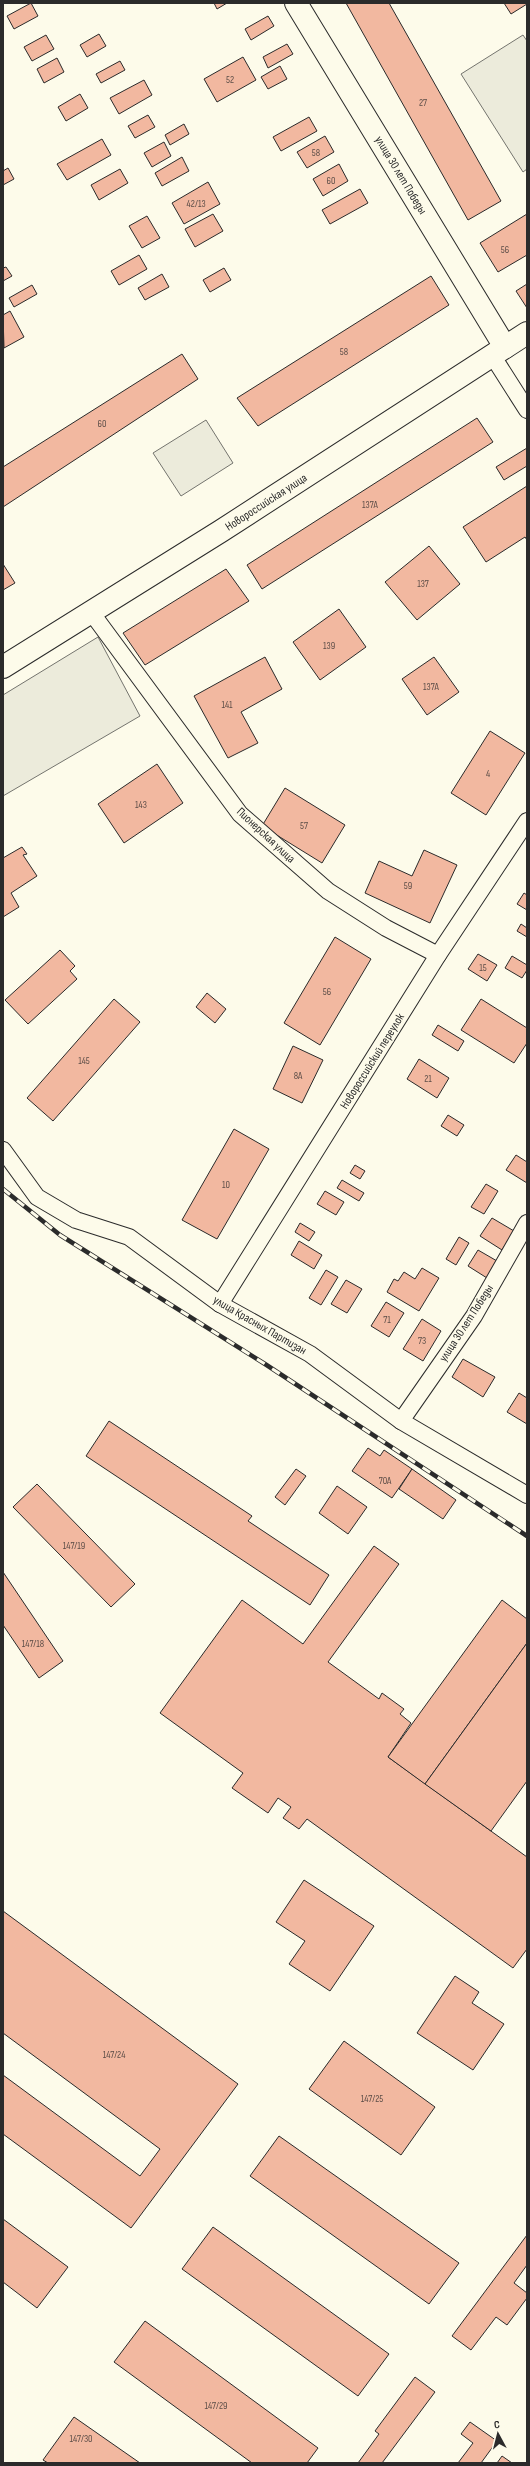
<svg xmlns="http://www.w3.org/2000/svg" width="530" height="2466" viewBox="0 0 530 2466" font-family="'Sofia Sans Condensed',sans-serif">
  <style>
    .green { fill: #ecebdb; stroke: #74746e }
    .building { fill: #f2b8a0; stroke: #2b2b2b }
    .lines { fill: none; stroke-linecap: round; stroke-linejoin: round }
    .street-casing { stroke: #2b2b2b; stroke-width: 18 }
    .secondary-casing { stroke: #2b2b2b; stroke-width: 24 }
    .primary-casing { stroke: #2b2b2b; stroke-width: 24 }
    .street { stroke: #fdfbea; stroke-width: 16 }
    .secondary { stroke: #fdfbea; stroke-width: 22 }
    .primary { stroke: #fdfbea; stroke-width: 22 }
    .rail-casing { stroke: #2b2b2b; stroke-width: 4.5 }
    .rail { stroke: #fdfbea; stroke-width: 3; stroke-dasharray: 9; stroke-linecap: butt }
    .labels { text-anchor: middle; stroke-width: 3; stroke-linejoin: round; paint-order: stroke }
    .number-label { font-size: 10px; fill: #5d4e48 }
    .street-label { font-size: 12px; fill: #2b2b2b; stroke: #fdfbea }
  </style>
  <rect width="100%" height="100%" fill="#fdfbea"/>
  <g class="green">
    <polygon points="523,35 527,41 527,169 523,172 461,74"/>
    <polygon points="206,420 233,463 181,496 153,453"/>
    <polygon points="98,637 140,716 3,796 3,695"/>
  </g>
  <g class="building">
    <polygon points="31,3 38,16 14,29 7,16"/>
    <polygon points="214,3 227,3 217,9"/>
    <polygon points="346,3 389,3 501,201 468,220"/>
    <polygon points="504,3 527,3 527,4 511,14"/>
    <polygon points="268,16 274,26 251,40 245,29"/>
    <polygon points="99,34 106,46 87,57 80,45"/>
    <polygon points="46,35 54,49 32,61 24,47"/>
    <polygon points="287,44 293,54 268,68 263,57"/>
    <polygon points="243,57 256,80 217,102 204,79"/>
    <polygon points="57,58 64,72 44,83 37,69"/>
    <polygon points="120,61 125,70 101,83 96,74"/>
    <polygon points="280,66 287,79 268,89 261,77"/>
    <polygon points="144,80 152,95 119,114 110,98"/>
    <polygon points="80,94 88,108 66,121 58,107"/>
    <polygon points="148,115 155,127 135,138 128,126"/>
    <polygon points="309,117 317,131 281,151 273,137"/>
    <polygon points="184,124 189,134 170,145 165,135"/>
    <polygon points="325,136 334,152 307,168 297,152"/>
    <polygon points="102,139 111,155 67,180 57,164"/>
    <polygon points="164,142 171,156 152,167 144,153"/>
    <polygon points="182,157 189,171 162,186 155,173"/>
    <polygon points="339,164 348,181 323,196 313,179"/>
    <polygon points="8,168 14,179 3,185 3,171"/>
    <polygon points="120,169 128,183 99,200 91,185"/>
    <polygon points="208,182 220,204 184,224 172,203"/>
    <polygon points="360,189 368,203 330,224 322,210"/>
    <polygon points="213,214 223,231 195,247 185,229"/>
    <polygon points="527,214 527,255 498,272 480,243"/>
    <polygon points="147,216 160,238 142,248 129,226"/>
    <polygon points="139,255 147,269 119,285 111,271"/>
    <polygon points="6,267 12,276 3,281 3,268"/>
    <polygon points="224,268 231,280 210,292 203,280"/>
    <polygon points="162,274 169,287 145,300 138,288"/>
    <polygon points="431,276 449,305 258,426 237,398"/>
    <polygon points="527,284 527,308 516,291"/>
    <polygon points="32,285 37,294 14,307 9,298"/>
    <polygon points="10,311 24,337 4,348 3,315"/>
    <polygon points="182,354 198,379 3,507 3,467"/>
    <polygon points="477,418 493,442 262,589 247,565"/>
    <polygon points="527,448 527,466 504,480 496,467"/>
    <polygon points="527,486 527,540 525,537 486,562 463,527"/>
    <polygon points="429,546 460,584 417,620 385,582"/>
    <polygon points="3,564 15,583 3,590"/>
    <polygon points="226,569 249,601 145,665 123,633"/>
    <polygon points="339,609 366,647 320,680 293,642"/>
    <polygon points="265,657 282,689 241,712 258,743 228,758 194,696"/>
    <polygon points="434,657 459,692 427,715 402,679"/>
    <polygon points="490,731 525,753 486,815 451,793"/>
    <polygon points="157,764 183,803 124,843 98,804"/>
    <polygon points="285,788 345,825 322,863 262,826"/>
    <polygon points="22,847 27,854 23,855 37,876 11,893 19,907 3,917 3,858"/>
    <polygon points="424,850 457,865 430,923 365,893 379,861 412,876"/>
    <polygon points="524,893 527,895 527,910 517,904"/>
    <polygon points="521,924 527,928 527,937 517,931"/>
    <polygon points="335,937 371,959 320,1045 284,1023"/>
    <polygon points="60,950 75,966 70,971 77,979 28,1024 5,1000"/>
    <polygon points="478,954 497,965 487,981 468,969"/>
    <polygon points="512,956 527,965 527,970 522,978 505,968"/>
    <polygon points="207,993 226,1009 215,1023 196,1007"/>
    <polygon points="114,999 140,1022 53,1121 27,1098"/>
    <polygon points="481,999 527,1028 527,1043 514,1063 461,1030"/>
    <polygon points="438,1025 464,1041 458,1051 432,1035"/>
    <polygon points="293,1046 323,1060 302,1103 273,1089"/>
    <polygon points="419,1059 449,1078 437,1098 407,1079"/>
    <polygon points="448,1115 464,1125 457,1136 441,1126"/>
    <polygon points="234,1129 269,1149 217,1239 182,1220"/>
    <polygon points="516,1155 527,1162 527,1183 506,1170"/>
    <polygon points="355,1165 365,1171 360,1179 350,1173"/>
    <polygon points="342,1180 364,1193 359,1201 337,1188"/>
    <polygon points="486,1184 498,1191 484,1214 471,1207"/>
    <polygon points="325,1191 344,1202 336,1215 317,1204"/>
    <polygon points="492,1218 514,1231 502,1250 480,1236"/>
    <polygon points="300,1223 315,1232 309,1241 295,1232"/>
    <polygon points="459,1237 469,1243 456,1265 446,1259"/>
    <polygon points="299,1241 322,1255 314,1269 291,1255"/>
    <polygon points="478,1250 497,1261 487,1278 468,1266"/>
    <polygon points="422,1268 439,1278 419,1311 387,1292 394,1279 398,1281 404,1272 415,1279"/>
    <polygon points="326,1270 338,1277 321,1305 309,1298"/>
    <polygon points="346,1280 362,1289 347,1313 331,1304"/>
    <polygon points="386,1302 404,1313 389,1337 371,1326"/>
    <polygon points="422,1319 441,1331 423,1361 403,1349"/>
    <polygon points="463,1359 495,1377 483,1397 452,1377"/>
    <polygon points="519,1393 527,1398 527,1424 507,1412"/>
    <polygon points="109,1421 252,1516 248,1521 329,1575 310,1605 86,1456"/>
    <polygon points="368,1448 380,1456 384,1450 412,1469 392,1498 352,1471"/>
    <polygon points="296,1469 306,1476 285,1505 275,1497"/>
    <polygon points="412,1469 456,1500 443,1519 399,1489"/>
    <polygon points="37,1484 135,1584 111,1607 13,1507"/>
    <polygon points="337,1486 367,1507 348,1534 319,1513"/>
    <polygon points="374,1546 399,1564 328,1662 379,1699 382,1693 404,1709 400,1714 411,1723 388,1757 527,1857 527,1949 513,1968 307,1819 299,1829 283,1818 291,1807 278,1798 268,1813 232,1788 243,1773 160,1713 242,1600 303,1644"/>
    <polygon points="3,1572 63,1661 39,1678 3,1625"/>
    <polygon points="502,1600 527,1619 527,1643 425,1784 388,1757"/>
    <polygon points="527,1643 527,1781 491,1831 425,1784"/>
    <polygon points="304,1880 374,1926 330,1991 289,1964 305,1941 276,1922"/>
    <polygon points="3,1911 238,2084 131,2228 3,2134 3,2075 140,2176 160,2149 3,2033"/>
    <polygon points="455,1976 479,1992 472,2003 504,2024 473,2070 417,2033"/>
    <polygon points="344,2041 435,2107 401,2155 309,2089"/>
    <polygon points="279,2136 459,2263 429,2304 250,2176"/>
    <polygon points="3,2219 68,2267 37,2308 3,2282"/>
    <polygon points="213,2227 389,2354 358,2396 182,2269"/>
    <polygon points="527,2235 527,2265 514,2283 527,2293 527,2298 507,2325 496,2317 471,2350 452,2336"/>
    <polygon points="145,2321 318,2448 307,2463 252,2463 114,2362"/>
    <polygon points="415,2377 435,2392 382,2463 358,2463 379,2434 375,2431"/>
    <polygon points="74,2417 140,2463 48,2463 43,2460"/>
    <polygon points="470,2422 497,2441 481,2463 458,2463 473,2443 461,2434"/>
    <polygon points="502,2456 512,2463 497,2463"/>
  </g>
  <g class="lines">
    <g class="street-casing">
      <g id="street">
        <polyline points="492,355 527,410"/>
        <polyline points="91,612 240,814 328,891 386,928 438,955"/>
        <polyline points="3,1150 37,1197 76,1220 129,1237 220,1304 310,1354 401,1421 527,1495"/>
        <polyline points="220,1304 438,955 527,821"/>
        <polyline points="401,1421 474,1316 527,1223"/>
      </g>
    </g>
    <g class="secondary-casing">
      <polyline id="secondary" points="296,3 505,347"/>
    </g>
    <g class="primary-casing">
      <polyline id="primary" points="3,667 221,531 527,333"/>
    </g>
    <use href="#street" class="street"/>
    <use href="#secondary" class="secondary"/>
    <use href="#primary" class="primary"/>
    <g class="rail-casing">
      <polyline id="rail" points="3,1189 60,1235 265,1364 527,1536"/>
    </g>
    <use href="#rail" class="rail"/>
  </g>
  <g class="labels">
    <g class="number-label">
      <text x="230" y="83">52</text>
      <text x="423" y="106">27</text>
      <text x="316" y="156">58</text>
      <text x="331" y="184">60</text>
      <text x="196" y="207">42/13</text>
      <text x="505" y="253">56</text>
      <text x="344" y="355">58</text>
      <text x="102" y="427">60</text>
      <text x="370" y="508">137А</text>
      <text x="423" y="587">137</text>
      <text x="329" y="649">139</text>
      <text x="431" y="690">137А</text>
      <text x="227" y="708">141</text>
      <text x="488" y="777">4</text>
      <text x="141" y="808">143</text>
      <text x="304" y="829">57</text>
      <text x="408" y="889">59</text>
      <text x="483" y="971">15</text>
      <text x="327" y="995">56</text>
      <text x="84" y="1064">145</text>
      <text x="298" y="1079">8А</text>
      <text x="428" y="1082">21</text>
      <text x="226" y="1188">10</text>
      <text x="387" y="1323">71</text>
      <text x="422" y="1344">73</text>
      <text x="385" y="1484">70А</text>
      <text x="74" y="1549">147/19</text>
      <text x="33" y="1647">147/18</text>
      <text x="114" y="2058">147/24</text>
      <text x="372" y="2102">147/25</text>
      <text x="216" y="2409">147/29</text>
      <text x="81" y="2442">147/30</text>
    </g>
    <g class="street-label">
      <text transform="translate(401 175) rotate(59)" y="4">улица 30 лет Победы</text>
      <text transform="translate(266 502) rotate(-33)" y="4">Новороссийская улица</text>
      <text transform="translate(266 835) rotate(43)" y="4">Пионерская улица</text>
      <text transform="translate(372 1061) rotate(-58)" y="4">Новороссийский переулок</text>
      <text transform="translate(466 1323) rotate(-57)" y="4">улица 30 лет Победы</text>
      <text transform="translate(260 1325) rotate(30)" y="4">улица Красных Партизан</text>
    </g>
  </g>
  <rect width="530" height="2466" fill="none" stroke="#2b2b2b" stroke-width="8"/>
  <g transform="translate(498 2434) rotate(353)" stroke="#fdfbea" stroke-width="3" paint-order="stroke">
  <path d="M0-3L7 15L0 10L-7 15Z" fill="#2b2b2b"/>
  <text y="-6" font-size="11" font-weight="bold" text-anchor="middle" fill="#2b2b2b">С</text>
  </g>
</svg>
